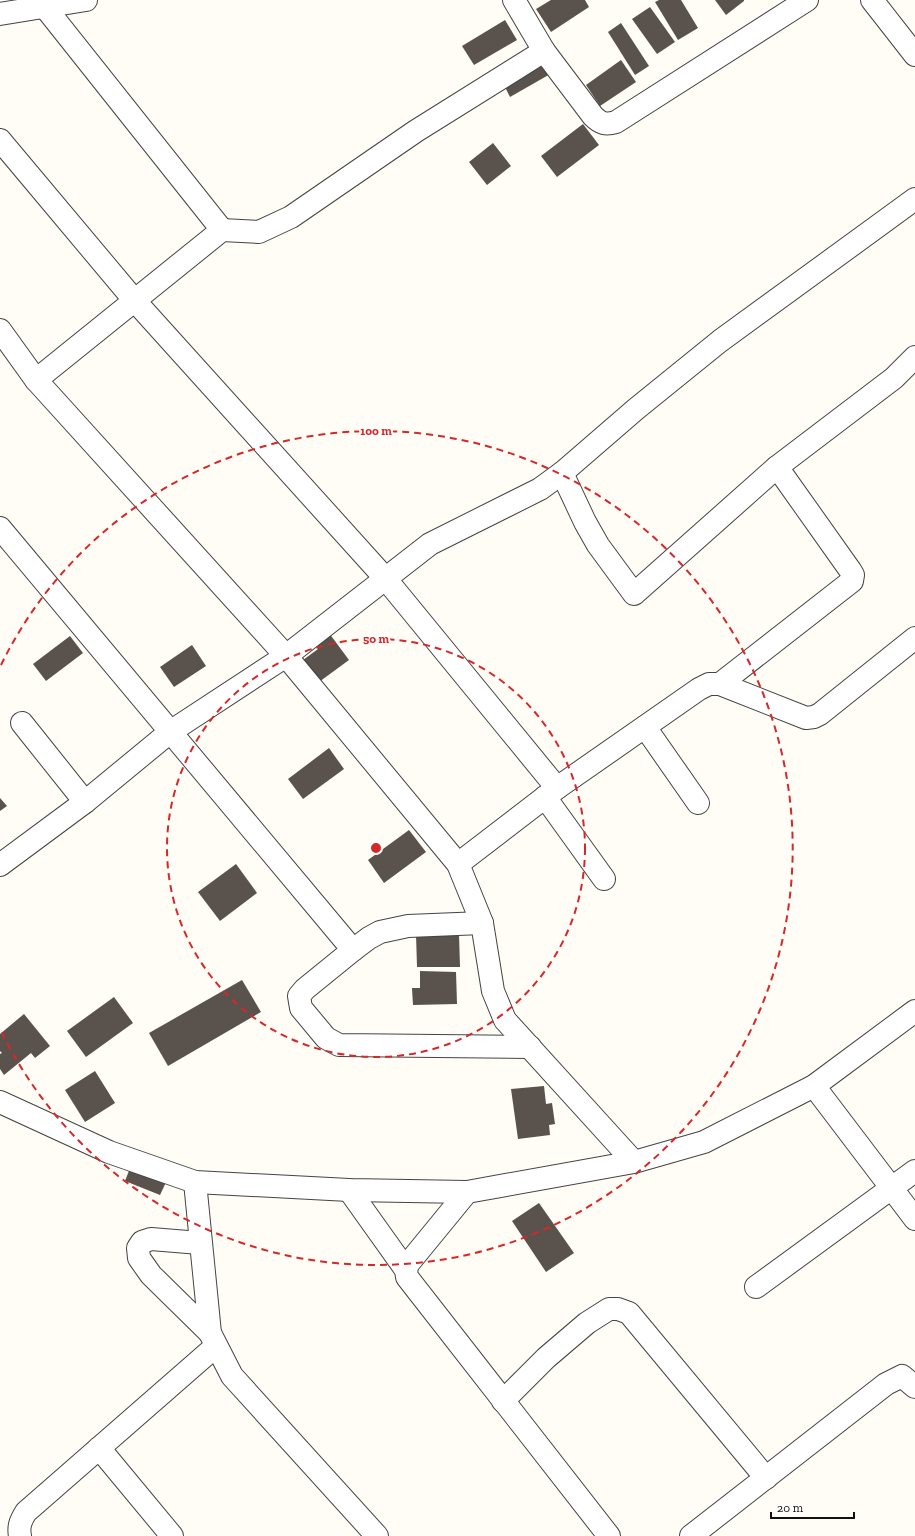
<svg xmlns="http://www.w3.org/2000/svg" width="915" height="1536" viewBox="0 0 915 1536" font-family="'Zilla Slab',serif">
  <style>
    .building { fill: #5a524d }
    .lines { fill: none; stroke-linecap: round; stroke-linejoin: round }
    .minor-casing { stroke: #444; stroke-width: 24 }
    .minor { stroke: #fff; stroke-width: 22 }
    .ring { fill: none; stroke: #d62828; stroke-width: 2; stroke-dasharray: 7 5 }
    .centre { fill: #d62828; stroke: #fff; stroke-width: 2 }
    .ring-label { font-size: 12px; text-anchor: middle; font-weight: bold; fill: #d62828; stroke: #fff; stroke-width: 4; stroke-linejoin: round; paint-order: stroke }
  </style>
  <rect width="100%" height="100%" fill="#fffdf5"/>
  <g class="building">
    <polygon points="551,0 585,0 589,7 551,32 536,9"/>
    <polygon points="659,0 681,0 698,28 678,40 655,2"/>
    <polygon points="715,0 744,0 744,1 726,15"/>
    <polygon points="650,7 675,42 657,54 632,19"/>
    <polygon points="505,20 517,40 474,65 462,46"/>
    <polygon points="621,23 649,66 635,75 608,32"/>
    <polygon points="542,56 552,73 510,97 501,79"/>
    <polygon points="621,60 636,82 600,106 586,85"/>
    <polygon points="583,124 599,145 557,177 541,156"/>
    <polygon points="493,143 511,166 487,185 469,162"/>
    <polygon points="329,633 349,660 319,682 303,660 318,649 314,643"/>
    <polygon points="70,636 83,653 46,681 33,664"/>
    <polygon points="192,645 206,666 174,687 160,667"/>
    <polygon points="329,748 344,769 303,799 288,779"/>
    <polygon points="0,798 7,806 0,811"/>
    <polygon points="409,830 426,852 384,883 368,860"/>
    <polygon points="236,864 257,893 220,921 198,892"/>
    <polygon points="416,934 459,934 460,967 417,967"/>
    <polygon points="420,971 456,972 457,1004 413,1005 412,988 420,988"/>
    <polygon points="242,980 261,1012 168,1066 149,1033"/>
    <polygon points="114,997 133,1023 86,1057 67,1031"/>
    <polygon points="24,1014 50,1046 35,1058 31,1053 4,1075 0,1069 0,1054 2,1053 0,1051 0,1034"/>
    <polygon points="95,1071 115,1103 85,1122 65,1090"/>
    <polygon points="544,1086 546,1104 552,1103 555,1124 549,1125 550,1135 518,1139 511,1089"/>
    <polygon points="132,1163 168,1178 160,1195 125,1181"/>
    <polygon points="539,1203 574,1253 546,1272 512,1221"/>
  </g>
  <g class="lines">
    <g class="minor-casing">
      <g id="minor">
        <path d="M514,0L544,51L593,116C601,124 606,125 616,122L807,0"/>
        <polyline points="872,0 915,55"/>
        <polyline points="44,6 222,230"/>
        <polyline points="0,14 86,0"/>
        <polyline points="0,140 135,301 385,578 557,788"/>
        <polyline points="0,330 36,380 286,656 458,864 482,923 493,991 505,1020 634,1162"/>
        <polyline points="36,380 222,230 259,232 291,217 416,131 544,51"/>
        <polyline points="562,473 585,522 598,545 634,594 777,467 894,378 915,357"/>
        <polyline points="0,528 353,950"/>
        <polyline points="720,684 852,581 853,575 850,570 777,467"/>
        <polyline points="22,723 85,802"/>
        <polyline points="645,727 698,803"/>
        <polyline points="545,797 604,879"/>
        <polyline points="458,864 557,788 699,689 709,684 720,684 806,718 814,717 820,714 915,638"/>
        <polyline points="0,865 85,802 170,732 286,656 430,544 540,489 562,473 636,409 720,341 915,199"/>
        <polyline points="482,923 408,926 380,932 369,938 353,950 305,989 299,996 301,1008 326,1038 339,1045 530,1047"/>
        <polyline points="814,1086 915,1219"/>
        <polyline points="0,1102 109,1152 195,1182 349,1190 467,1192 634,1162 704,1142 814,1086 915,1011"/>
        <polyline points="195,1182 210,1333 232,1376 377,1536"/>
        <polyline points="349,1190 406,1270 407,1277 609,1536"/>
        <polyline points="200,1243 151,1239 142,1242 138,1248 139,1258 151,1275 210,1333"/>
        <polyline points="406,1270 408,1264 467,1192"/>
        <polyline points="756,1287 915,1171"/>
        <polyline points="503,1401 546,1358 587,1323 609,1309 618,1309 629,1313 766,1478"/>
        <polyline points="99,1448 172,1536"/>
        <path d="M20,1536C18,1526 21,1520 26,1512L216,1346"/>
        <polyline points="691,1536 886,1384 902,1376 915,1387"/>
      </g>
    </g>
    <use href="#minor" class="minor"/>
  </g>
  <g class="ring">
    <circle cx="376" cy="848" r="209"/>
    <path d="M1 665A417 417 0 1 1 1 1031"/>
  </g>
  <circle cx="376" cy="848" r="6" class="centre"/>
  <g class="ring-label">
    <text x="376" y="435">100 m</text>
    <text x="376" y="643">50 m</text>
  </g>
  <path d="M771 1512v6h83v-6" fill="none" stroke="#111111" stroke-width="2"/>
  <text x="777" y="1512" font-size="12" fill="#111111" stroke="#ffffff" stroke-width="3" paint-order="stroke">20 m</text>
</svg>
